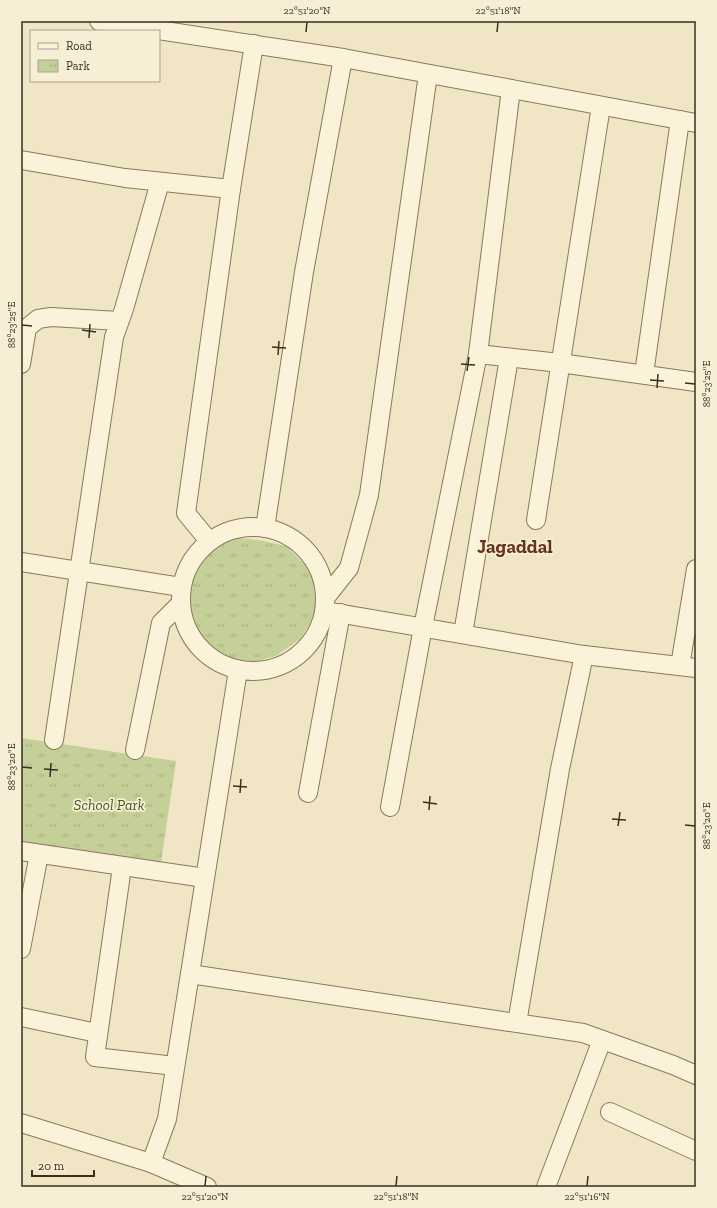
<svg xmlns="http://www.w3.org/2000/svg" width="717" height="1208" viewBox="0 0 717 1208" font-family="'Zilla Slab',serif">
  <style>
    .park { fill: url(#park-tufts) }
    .lines { fill: none; stroke-linecap: round; stroke-linejoin: round }
    .minor-casing { stroke: #8c785a; stroke-width: 20 }
    .minor { stroke: #faf2d9; stroke-width: 18 }
    .ticks { fill: none; stroke: #3b2e1f; stroke-width: 1.5 }
    .labels { text-anchor: middle; stroke-width: 3.5; stroke-linejoin: round; paint-order: stroke }
    .park-label { font-size: 15px; font-style: italic; fill: #485825; stroke: #f7efd5 }
    .district-label { font-size: 19px; font-weight: bold; fill: #6a321d; stroke: #f7efd5 }
    .neatline { fill: none; stroke: #3b2e1f; stroke-width: 1.5 }
    .ticks-label { font-size: 10px; text-anchor: middle; fill: #3b2e1f }
  </style>
  <defs>
    <pattern id="park-tufts" width="24" height="20" patternUnits="userSpaceOnUse"><rect width="24" height="20" fill="#c5cf98"/><path d="M3 7l-1-3M5 7V3M7 7l1-3M15 17l-1-3M17 17v-4M19 17l1-3" fill="none" stroke="#aab283"/></pattern>
  </defs>
  <rect width="100%" height="100%" fill="#f0e6c5"/>
  <g class="park">
    <polygon points="237,538 259,540 286,546 307,567 319,594 313,619 300,639 276,656 253,662 230,658 201,640 190,607 189,586 201,564 216,545"/>
    <polygon points="21,738 176,761 160,869 21,845"/>
  </g>
  <g class="lines">
    <g class="minor-casing">
      <g id="minor">
        <polyline points="99,21 343,58 696,123"/>
        <polyline points="21,160 125,178 231,189"/>
        <polyline points="478,354 560,363 696,382"/>
        <polyline points="21,364 27,328 38,319 51,317 119,321"/>
        <polyline points="644,374 680,120"/>
        <polyline points="536,520 601,106"/>
        <circle cx="253" cy="599" r="72"/>
        <polyline points="265,528 304,272 343,58"/>
        <polyline points="209,541 186,513 231,189 254,44"/>
        <polyline points="21,562 181,587"/>
        <polyline points="326,597 349,568 369,495 428,74"/>
        <polyline points="325,611 584,655 696,668"/>
        <polyline points="463,634 509,358"/>
        <polyline points="680,666 696,569"/>
        <polyline points="54,740 114,337 124,309 160,182"/>
        <polyline points="135,750 161,623 180,604"/>
        <polyline points="308,793 341,613"/>
        <polyline points="390,807 423,627 478,354 511,89"/>
        <polyline points="21,851 205,878"/>
        <polyline points="122,867 95,1057 175,1066"/>
        <polyline points="21,949 39,854"/>
        <polyline points="190,974 583,1033 673,1065 696,1075"/>
        <polyline points="21,1017 97,1033"/>
        <polyline points="517,1023 560,769 584,655"/>
        <polyline points="610,1112 696,1151"/>
        <polyline points="21,1123 151,1163 167,1119 238,670"/>
        <polyline points="151,1163 207,1187"/>
        <polyline points="546,1187 602,1040"/>
      </g>
    </g>
    <use href="#minor" class="minor"/>
  </g>
  <path class="ticks" d="M306,32L307,22M497,32L498,22M22,325L32,326M82,330L96,332M89,338L90,324M272,347L286,348M278,355L279,341M461,364L475,365M467,371L469,357M650,380L664,381M685,383L695,384M657,388L658,374M22,767L32,768M44,769L58,770M50,777L51,763M233,786L247,787M240,793L241,779M423,802L437,804M429,810L430,796M612,819L626,820M685,825L695,826M618,826L620,812M205,1186L206,1176M396,1186L397,1176M587,1186L588,1176"/>
  <g class="labels">
    <g class="park-label">
      <text x="109" y="810">School Park</text>
    </g>
    <g class="district-label">
      <text x="515" y="553">Jagaddal</text>
    </g>
  </g>
  <rect width="717" height="1208" fill="none" stroke="#f7efd5" stroke-width="44"/>
  <rect x="30" y="30" width="130" height="52" fill="#f7efd5" stroke="#aca28c"/>
  <rect x="38" y="43" width="20" height="6" fill="#faf2d9" stroke="#aca28c"/>
  <text x="66" y="50" font-size="12" fill="#3b2e1f">Road</text>
  <rect x="38" y="60" width="20" height="12" fill="url(#park-tufts)" stroke="#aca28c"/>
  <text x="66" y="70" font-size="12" fill="#3b2e1f">Park</text>
  <path d="M32 1170v6h62v-6" fill="none" stroke="#3b2e1f" stroke-width="2"/>
  <text x="38" y="1170" font-size="12" fill="#3b2e1f" stroke="#f7efd5" stroke-width="3" paint-order="stroke">20 m</text>
  <rect x="22" y="22" width="673" height="1164" class="neatline"/>
  <g class="ticks-label">
    <text x="307" y="14">22°51'20"N</text>
    <text x="498" y="14">22°51'18"N</text>
    <text transform="translate(11 325) rotate(-90)" y="4">88°23'25"E</text>
    <text transform="translate(706 384) rotate(-90)" y="4">88°23'25"E</text>
    <text transform="translate(11 767) rotate(-90)" y="4">88°23'20"E</text>
    <text transform="translate(706 826) rotate(-90)" y="4">88°23'20"E</text>
    <text x="205" y="1200">22°51'20"N</text>
    <text x="396" y="1200">22°51'18"N</text>
    <text x="587" y="1200">22°51'16"N</text>
  </g>
</svg>
